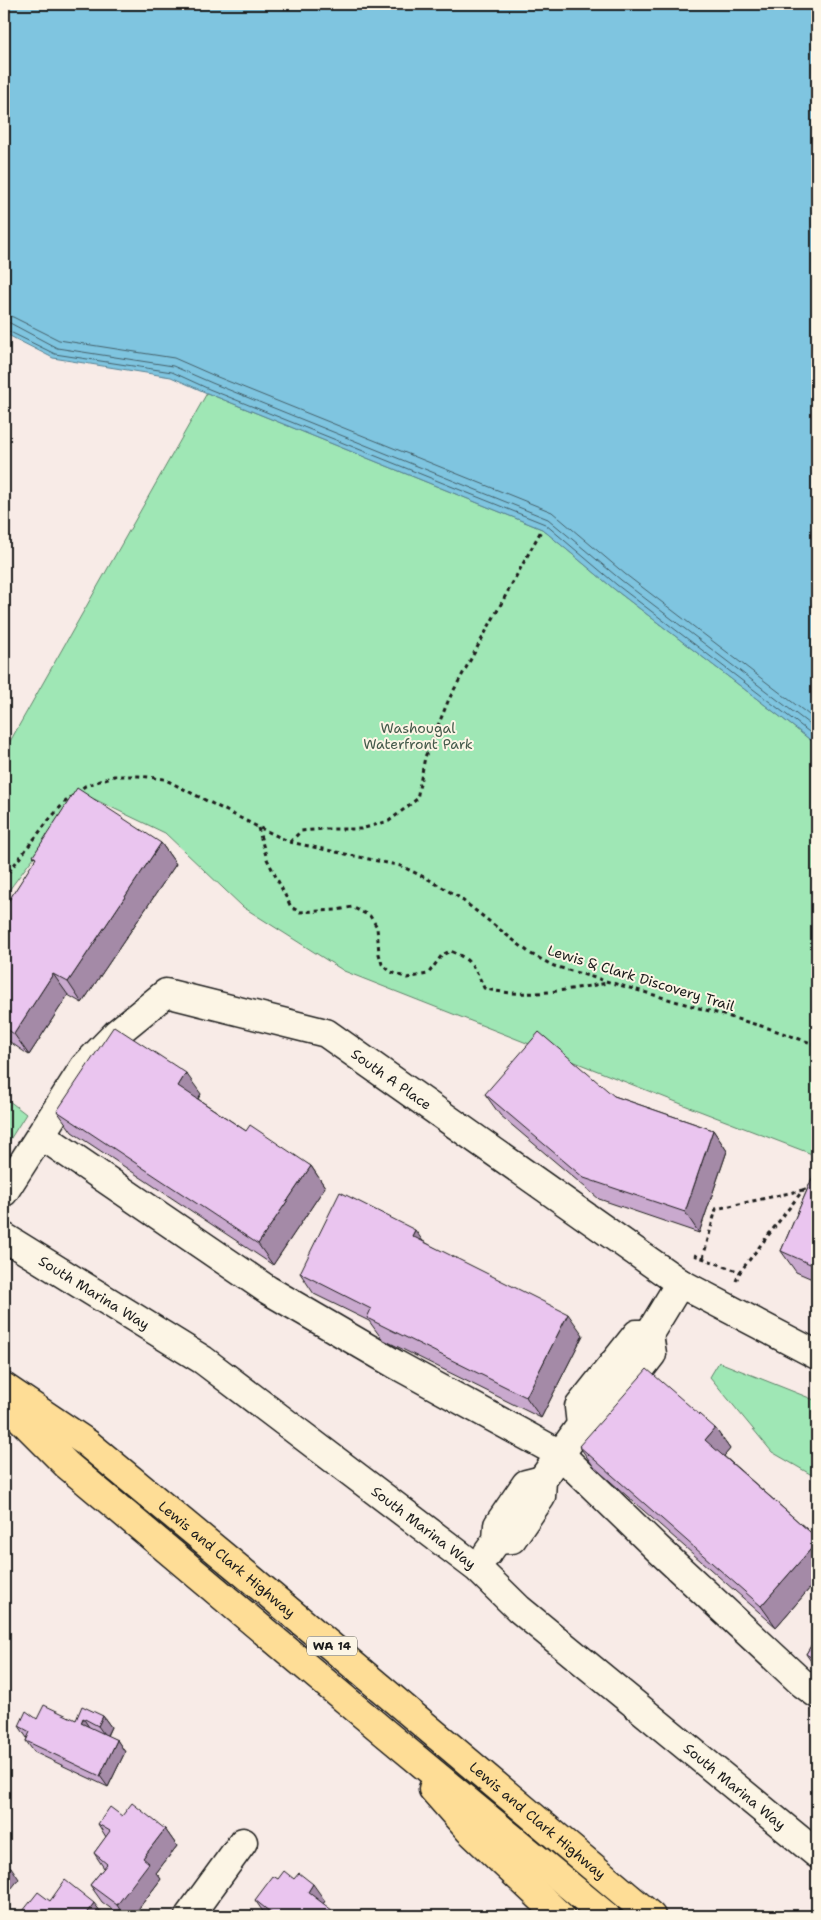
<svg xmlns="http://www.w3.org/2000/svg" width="821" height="1920" viewBox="0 0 821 1920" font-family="'Shantell Sans',sans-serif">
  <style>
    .green { fill: #9fe7b5; stroke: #5e8268 }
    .water { fill: #7fc5e0; stroke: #578192 }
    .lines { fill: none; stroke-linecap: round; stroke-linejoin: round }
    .shore { stroke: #44606a; stroke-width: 1 }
    .minor-casing { stroke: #1c1c1c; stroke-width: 31 }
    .highway-casing { stroke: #1c1c1c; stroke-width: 31 }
    .path { stroke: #1c1c1c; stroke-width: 3; stroke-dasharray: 4 4; stroke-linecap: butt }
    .minor { stroke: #fcf5e5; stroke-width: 28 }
    .highway { stroke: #fedd96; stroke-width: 28 }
    .wall { fill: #c9a9ce; stroke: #1c1c1c }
    .shaded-wall { fill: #a48aa7; stroke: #1c1c1c }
    .building { fill: #eac5ef; stroke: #1c1c1c }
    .labels { text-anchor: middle; stroke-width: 4; stroke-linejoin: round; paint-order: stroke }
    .shield { fill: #fcf5e5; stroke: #5f5d58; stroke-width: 1 }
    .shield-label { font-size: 12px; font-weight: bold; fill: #1c1c1c }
    .park-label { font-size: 14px; fill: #43594a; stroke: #fcf5e5 }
    .street-label { font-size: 14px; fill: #1c1c1c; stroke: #fcf5e5 }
  </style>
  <rect width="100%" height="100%" fill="#f8ebe7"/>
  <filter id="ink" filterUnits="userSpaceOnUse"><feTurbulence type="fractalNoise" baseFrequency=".02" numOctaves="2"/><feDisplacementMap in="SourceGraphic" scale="10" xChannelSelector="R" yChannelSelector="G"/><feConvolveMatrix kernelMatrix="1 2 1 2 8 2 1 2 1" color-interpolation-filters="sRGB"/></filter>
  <g filter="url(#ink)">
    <g class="green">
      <path d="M207,393L542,529L614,589L817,745V1156L684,1105L344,971L243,907L165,833L94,799C61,817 27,866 4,897V752Z"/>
      <polygon points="4,1097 26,1114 4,1149"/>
      <polygon points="719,1362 817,1401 817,1478 772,1452 710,1377"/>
    </g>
    <polygon class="water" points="4,4 817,4 817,745 614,589 542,529 207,393 171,377 53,358 4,333"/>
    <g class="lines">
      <g class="shore">
        <polyline points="4,315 13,317 59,340 174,358 215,376 552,512 625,574 817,721"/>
        <polyline points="4,322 10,323 57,348 173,366 212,383 548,519 621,580 817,730"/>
        <polyline points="4,329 55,354 172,372 209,389 545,524 617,585 817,738"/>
      </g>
      <g class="minor-casing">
        <g id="minor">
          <polyline points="41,1135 268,1290 395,1364 560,1454 658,1549 802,1683 817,1694"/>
          <path id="s1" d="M4,1192L84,1067L117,1033L166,993L326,1033L680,1283L817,1355"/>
          <path id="s2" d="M4,1237L203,1360L477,1568L519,1609L817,1854"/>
          <polyline points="581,1425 600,1421 652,1354 649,1334 680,1283"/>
          <polyline points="497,1540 512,1539 541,1497 542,1480 581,1425 579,1407 637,1334 649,1334"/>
          <polyline points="487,1554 497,1540 498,1525 526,1484 542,1480"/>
          <polyline points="189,1916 243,1842"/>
        </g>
      </g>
      <g class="highway-casing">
        <g id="highway">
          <path id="s3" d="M4,1387L87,1443L250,1578L651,1916"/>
          <polyline points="4,1402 67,1465 385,1733 606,1916"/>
          <polyline points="433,1789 469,1830 560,1916"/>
        </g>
      </g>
      <g class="path">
        <path d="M258,828L267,859L291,907L300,912L337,910L352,907L370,916L377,927L379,954L382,964L391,972L407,978L428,974L442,955L450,951C470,958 476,969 484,988C523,1000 568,989 608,983"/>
        <polyline points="290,842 301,831 324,829 361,829 389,821 417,799 425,757 449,699 542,529"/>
        <polyline points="4,878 48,821 65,802 85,786 114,776 139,776 164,779 258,827 290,842 401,866 428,879 457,896 531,954 554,966 768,1028 817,1045"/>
        <polyline points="694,1255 740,1272"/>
        <polyline points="703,1258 716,1209 803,1190"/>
        <polyline points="736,1281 740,1272 803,1190 817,1184"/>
      </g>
      <use href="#minor" class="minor"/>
      <use href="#highway" class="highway"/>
    </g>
    <g class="wall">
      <polygon points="161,843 176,864 82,1003 68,995 29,1055 4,1038 4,908 36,859 33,856"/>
      <polygon points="201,1094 198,1099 246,1131 311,1166 325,1187 273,1265 72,1132 57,1111"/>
      <polygon points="485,1094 614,1096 713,1130 727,1151 699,1233 599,1199 500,1115"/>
      <polygon points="817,1167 817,1281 796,1272 781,1251"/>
      <polygon points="423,1241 583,1335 541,1418 382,1339 369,1321 314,1294 300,1273"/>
      <polygon points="715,1428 730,1449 724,1456 817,1538 817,1580 776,1627 594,1467 579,1446"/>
      <polygon points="817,1636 817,1670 806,1654"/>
      <polygon points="103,1716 111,1727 107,1736 117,1740 125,1752 108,1787 34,1752 26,1741 27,1738 19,1726 37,1719 76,1720"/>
      <polygon points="122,1816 165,1829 177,1846 156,1873 161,1879 133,1916 121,1916 102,1902 90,1885 104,1868 94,1853 106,1837 98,1824"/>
      <polygon points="278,1879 325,1901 323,1904 333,1911 337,1916 266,1916 255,1900"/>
    </g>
    <g class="shaded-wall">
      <polygon points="161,843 176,864 82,1003 68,982"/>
      <polygon points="53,974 68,995 29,1055 14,1034"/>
      <polygon points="186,1073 201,1094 192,1107 178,1086"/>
      <polygon points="713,1130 727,1151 699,1233 685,1212"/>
      <polygon points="311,1166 325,1187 273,1265 258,1244"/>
      <polygon points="415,1230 430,1251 412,1236"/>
      <polygon points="568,1314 583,1335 541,1418 526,1397"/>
      <polygon points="715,1428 730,1449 720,1461 705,1440"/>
      <polygon points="817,1542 817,1580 776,1627 761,1606"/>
      <polygon points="103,1716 111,1727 106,1737 98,1726"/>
      <polygon points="83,1718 91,1730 81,1723"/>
      <polygon points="117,1740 125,1752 108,1787 100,1776"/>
      <polygon points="165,1829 177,1846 156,1873 161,1879 133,1916 124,1916 117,1905 143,1858"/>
      <polygon points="11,1867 19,1879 4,1898 4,1876"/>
      <polygon points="313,1884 325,1901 320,1908 308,1892"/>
      <polygon points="94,1903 104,1916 84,1916"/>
      <polygon points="333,1911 337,1916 329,1916"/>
    </g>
    <g class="building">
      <polygon points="77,788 161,843 68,982 53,974 14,1034 4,1027 4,908 36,858 33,856"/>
      <polygon points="114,1026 186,1073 178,1086 246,1131 250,1125 311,1166 258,1244 57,1111"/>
      <polygon points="539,1032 614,1096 713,1130 685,1212 584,1178 485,1094"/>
      <polygon points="817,1167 817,1267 781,1251"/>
      <polygon points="340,1192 415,1230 412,1236 568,1314 526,1397 367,1318 371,1309 300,1273"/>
      <polygon points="647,1369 715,1428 705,1440 817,1538 817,1542 761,1606 579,1446"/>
      <polygon points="817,1636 817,1661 806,1654"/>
      <polygon points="44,1705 76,1720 82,1706 103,1716 98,1726 83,1718 81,1723 117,1740 100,1776 26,1741 30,1732 19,1726 26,1711 37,1719"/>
      <polygon points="132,1803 165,1829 143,1858 149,1863 117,1905 90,1885 107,1864 94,1853 110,1831 98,1824 110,1807 122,1816"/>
      <polygon points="4,1861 11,1867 4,1876"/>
      <polygon points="284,1871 294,1879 299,1873 313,1884 308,1892 333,1911 329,1916 275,1916 255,1900 273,1876 278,1879"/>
      <polygon points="65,1880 94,1903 84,1916 19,1916 38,1892 50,1901"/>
      <polygon points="417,1911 424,1916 413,1916"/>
    </g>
  </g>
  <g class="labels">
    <rect class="shield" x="307" y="1636.5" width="50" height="19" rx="4"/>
    <g class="shield-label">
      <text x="332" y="1650">WA 14</text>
    </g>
    <g class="park-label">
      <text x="418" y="733">Washougal<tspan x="418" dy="16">Waterfront Park</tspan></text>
    </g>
    <g class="street-label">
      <text transform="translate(641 978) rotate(17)" y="5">Lewis &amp; Clark Discovery Trail</text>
      <text dy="5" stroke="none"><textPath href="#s1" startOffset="504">South A Place</textPath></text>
      <text dy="5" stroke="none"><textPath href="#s2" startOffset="106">South Marina Way</textPath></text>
      <text dy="5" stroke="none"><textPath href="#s2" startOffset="511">South Marina Way</textPath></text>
      <text dy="5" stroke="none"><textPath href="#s3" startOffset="282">Lewis and Clark Highway</textPath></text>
      <text dy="5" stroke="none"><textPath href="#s2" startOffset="916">South Marina Way</textPath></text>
      <text dy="5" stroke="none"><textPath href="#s3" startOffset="688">Lewis and Clark Highway</textPath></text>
    </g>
  </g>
  <rect width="821" height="1920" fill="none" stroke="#fcf5e5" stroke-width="20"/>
  <rect x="10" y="10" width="801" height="1900" fill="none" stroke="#1c1c1c" stroke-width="2" filter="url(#ink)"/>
</svg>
